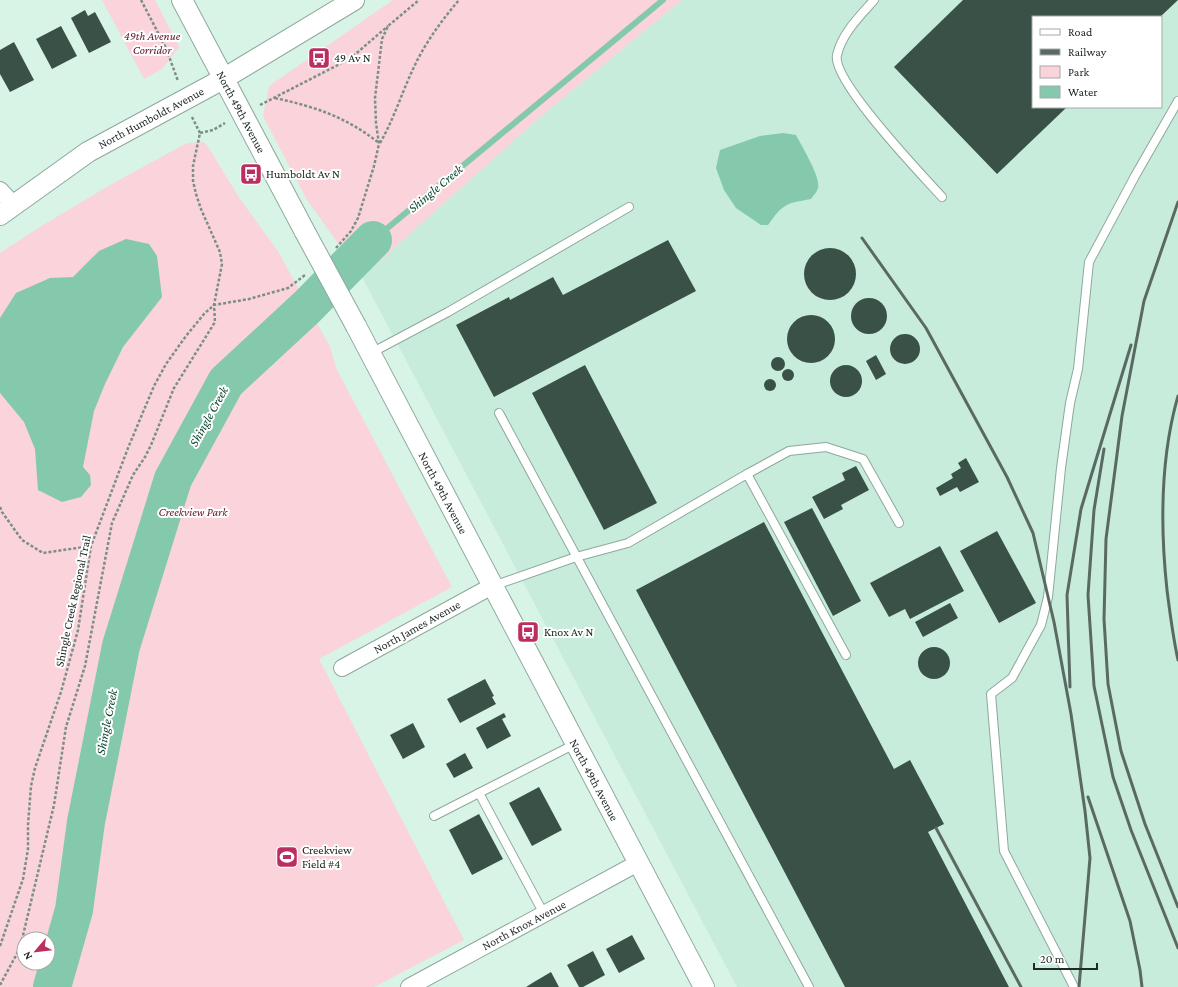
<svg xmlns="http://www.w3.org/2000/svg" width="1178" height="987" viewBox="0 0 1178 987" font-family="'Crimson Pro',serif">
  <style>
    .built { fill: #c7ecdb; fill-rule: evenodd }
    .green { fill: #fad3db; fill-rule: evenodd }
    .water { fill: #84c9ac }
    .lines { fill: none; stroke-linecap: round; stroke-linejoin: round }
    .stream { stroke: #84c9ac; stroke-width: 6 }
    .river { stroke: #84c9ac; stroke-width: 38 }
    .building { fill: #395146 }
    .service-casing { stroke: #8ea89c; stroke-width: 10 }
    .minor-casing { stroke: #8ea89c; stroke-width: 18 }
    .tertiary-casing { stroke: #8ea89c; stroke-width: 22 }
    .path { stroke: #7c8f86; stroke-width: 2.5; stroke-dasharray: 3 2; stroke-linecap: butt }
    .service { stroke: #fff; stroke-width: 8 }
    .minor { stroke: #fff; stroke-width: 16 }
    .tertiary { stroke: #fff; stroke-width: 20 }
    .rail { stroke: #5a6a63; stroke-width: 3 }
    .tertiary-bridge-casing { stroke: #8ea89c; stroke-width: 22; stroke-linecap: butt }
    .tertiary-bridge { stroke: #fff; stroke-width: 20 }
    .labels { text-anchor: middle; stroke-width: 4; stroke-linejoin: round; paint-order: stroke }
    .park-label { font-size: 12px; font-style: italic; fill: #61132e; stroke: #fff }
    .poi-label { font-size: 12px; fill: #202b26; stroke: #fff; text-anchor: start }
    .street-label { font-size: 12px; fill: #202b26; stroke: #fff }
    .water-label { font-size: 13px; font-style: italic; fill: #0d4734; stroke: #fff }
  </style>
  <rect width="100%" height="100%" fill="#d8f4e7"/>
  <path class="built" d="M682,0H1178V987H737L362,277L541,116ZM1033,17H1161V107H1033Z"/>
  <g class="green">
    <polygon points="102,0 155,0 179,47 162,69 144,79"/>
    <polygon points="393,0 682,0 541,116 362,277 307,200 263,116 269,86"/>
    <path d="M203,142L207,145L240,199L278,251L330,347L337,370L452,587L319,659L464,940L374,987H0V253L43,225L110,185L187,143ZM24,939H48V963H24Z"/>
  </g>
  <g class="water">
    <path d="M783,133L796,135C801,145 821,177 818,188C817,192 813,196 811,199C785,204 784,203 768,225H761L736,208L724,190L716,168L720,150L760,136Z"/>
    <polygon points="126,239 149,244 157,256 162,297 123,347 105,384 94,411 83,467 90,475 91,485 81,497 62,502 38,490 35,449 24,422 0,393 0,318 16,293 50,278 73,277 99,251"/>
  </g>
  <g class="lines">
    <polyline class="stream" points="373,240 663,0"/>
    <polyline class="river" points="52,987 74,910 86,822 121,646 173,479 226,382 307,307 373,240"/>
  </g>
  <g class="building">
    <polygon points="963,0 1178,0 1160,17 1033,17 1033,107 1067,107 997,174 894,67"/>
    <polygon points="85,10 88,16 95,12 111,42 89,53 71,18"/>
    <polygon points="61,26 77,56 52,69 36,39"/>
    <polygon points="14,42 34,80 10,92 0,74 0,50"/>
    <polygon points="668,240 696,291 494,397 456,325 509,297 510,300 553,277 563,295"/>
    <circle cx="830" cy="274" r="26"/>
    <circle cx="869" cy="316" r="18"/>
    <circle cx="811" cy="339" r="24"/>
    <circle cx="905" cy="349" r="15"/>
    <polygon points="876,355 886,374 876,380 866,361"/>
    <circle cx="778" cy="364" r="7"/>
    <polygon points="585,365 657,503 604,530 532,393"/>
    <circle cx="846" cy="381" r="16"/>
    <circle cx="788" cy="375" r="6"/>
    <circle cx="770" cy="385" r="6"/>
    <polygon points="966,458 979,482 960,492 957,487 940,496 936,488 953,478 951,474 961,468 958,463"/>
    <polygon points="856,466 869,490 841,505 843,509 824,519 812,497 845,480 842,473"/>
    <polygon points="812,508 861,601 833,616 784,522"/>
    <polygon points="764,522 894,769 910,760 944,824 928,832 1009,987 845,987 636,590"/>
    <polygon points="997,531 1036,603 999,623 960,551"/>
    <polygon points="940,546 964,591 910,619 905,609 889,617 870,583"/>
    <polygon points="950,603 958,618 923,637 915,622"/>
    <circle cx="934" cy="663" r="16"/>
    <polygon points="485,679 494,696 492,697 496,704 460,723 447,699"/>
    <polygon points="504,713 506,717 502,719 511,736 487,749 476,728"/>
    <polygon points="413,723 425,747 403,759 390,735"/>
    <polygon points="465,753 473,768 454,778 446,764"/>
    <polygon points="539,787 562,830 532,846 509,803"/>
    <polygon points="479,814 503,859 472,875 449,830"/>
    <polygon points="632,935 645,959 619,973 606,949"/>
    <polygon points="593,951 605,975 583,987 579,987 567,965"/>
    <polygon points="551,972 559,987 526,987 534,982"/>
  </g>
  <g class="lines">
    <g class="service-casing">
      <g id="service">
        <path d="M874,0C860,16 842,33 837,55C831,80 923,176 942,197"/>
        <polyline points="371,353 448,312 629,207"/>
        <polyline points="499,413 809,987"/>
        <polyline points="747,474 789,451 826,447 863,459 899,523"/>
        <polyline points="493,586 576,557 628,543 747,474 846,655"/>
        <polyline points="434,816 479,793"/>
        <polyline points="544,914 479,793 575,744"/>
        <polyline points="1074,987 1004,851 991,694 1012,678 1041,625 1048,597 1061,468 1070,403 1078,369 1089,262 1135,176 1178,101"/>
      </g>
    </g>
    <g class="minor-casing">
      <g id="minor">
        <polyline points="0,190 14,205"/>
        <polyline points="342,668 492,586"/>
        <polyline points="409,987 638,863"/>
      </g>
    </g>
    <g class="tertiary-casing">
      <g id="tertiary">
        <polyline points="182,0 305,232"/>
        <polyline points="0,215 88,152 223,79 354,0"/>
        <polyline points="356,326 704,987"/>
      </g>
    </g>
    <g class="path">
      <polyline points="141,0 166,48 178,81"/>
      <path d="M275,98C316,107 346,117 379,143"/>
      <polyline points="260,105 336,66 352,57 388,26"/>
      <polyline points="192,117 200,133"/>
      <path d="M380,143C394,119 402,92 414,67C425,43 442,20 459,0"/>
      <polyline points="336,248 351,231 358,218 374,166 379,144 376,123 375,98 382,39 388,26 419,0"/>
      <polyline points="0,507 2,512 22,540 43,553 91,546"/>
      <polyline points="0,946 23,879 28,849 28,825 31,786 35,768 61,692 78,630 91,546 128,448 154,386 166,364 186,336 204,314 214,305 249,299 288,288 305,275"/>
      <polyline points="0,985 20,948 54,805 66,727 85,666 112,523 133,475 145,457 151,445 174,388 215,322 214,305 222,264 220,252 201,209 196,194 193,181 193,166 200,133 213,130 225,123"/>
    </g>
    <use href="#service" class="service"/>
    <use href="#minor" class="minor"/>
    <use href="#tertiary" class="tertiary"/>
    <g class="rail">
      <polyline points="1178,202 1144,301 1122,416 1106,539 1104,619 1108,684 1121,751 1145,824 1178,907"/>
      <polyline points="862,238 926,328 1007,477 1033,533 1054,622 1071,714 1085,811 1090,858 1079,987"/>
      <path d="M1178,396C1160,459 1160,525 1167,590C1170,614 1173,637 1178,660"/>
      <polyline points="1104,449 1094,510 1088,595 1094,686 1113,777 1131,830 1178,948"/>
      <polyline points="1070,687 1067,595 1081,509 1131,345"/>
      <polyline points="1088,797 1130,921 1140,970 1142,987"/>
      <polyline points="936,828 1021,987"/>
    </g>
    <g class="tertiary-bridge-casing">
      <polyline id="tertiary-bridge" points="305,232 356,326"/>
    </g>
    <use href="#tertiary-bridge" class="tertiary-bridge"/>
  </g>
  <defs>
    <g id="bus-square" transform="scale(1.15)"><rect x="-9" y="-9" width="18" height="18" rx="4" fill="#bc2e60" stroke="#fff"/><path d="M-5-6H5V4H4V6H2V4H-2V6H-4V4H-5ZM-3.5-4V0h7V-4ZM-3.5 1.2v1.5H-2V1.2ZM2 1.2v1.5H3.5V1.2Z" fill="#fff"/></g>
    <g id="stadium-square" transform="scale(1.15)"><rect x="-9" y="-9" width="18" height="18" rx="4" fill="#bc2e60" stroke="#fff"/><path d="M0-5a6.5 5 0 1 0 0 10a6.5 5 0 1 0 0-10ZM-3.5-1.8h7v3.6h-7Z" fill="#fff"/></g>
  </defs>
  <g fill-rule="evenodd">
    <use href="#bus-square" x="319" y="58"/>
    <use href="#bus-square" x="251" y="174"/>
    <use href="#bus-square" x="528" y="632"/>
    <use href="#stadium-square" x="287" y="857"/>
  </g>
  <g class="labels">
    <g class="park-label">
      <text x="152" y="40">49th Avenue<tspan x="152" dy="14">Corridor</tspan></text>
      <text x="193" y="516">Creekview Park</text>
    </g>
    <g class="poi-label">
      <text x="334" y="62">49 Av N</text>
      <text x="266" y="178">Humboldt Av N</text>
      <text x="544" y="636">Knox Av N</text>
      <text x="302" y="854">Creekview<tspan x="302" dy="14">Field #4</tspan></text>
    </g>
    <g class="street-label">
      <text transform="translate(241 112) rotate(62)" y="4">North 49th Avenue</text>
      <text transform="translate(151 118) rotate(-28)" y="4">North Humboldt Avenue</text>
      <text transform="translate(443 493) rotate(62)" y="4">North 49th Avenue</text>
      <text transform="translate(73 601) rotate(-78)" y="4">Shingle Creek Regional Trail</text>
      <text transform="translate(417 627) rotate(-29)" y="4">North James Avenue</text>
      <text transform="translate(594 780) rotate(62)" y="4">North 49th Avenue</text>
      <text transform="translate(524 925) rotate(-28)" y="4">North Knox Avenue</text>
    </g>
    <g class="water-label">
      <text transform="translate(435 188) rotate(-40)" y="5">Shingle Creek</text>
      <text transform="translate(208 416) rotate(-61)" y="5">Shingle Creek</text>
      <text transform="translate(106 722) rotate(-79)" y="5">Shingle Creek</text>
    </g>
  </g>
  <rect x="1032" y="16" width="130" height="92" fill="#ffffff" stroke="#a6aaa8"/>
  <rect x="1040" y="29" width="20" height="6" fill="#ffffff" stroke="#a6aaa8"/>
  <text x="1068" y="36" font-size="12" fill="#202b26">Road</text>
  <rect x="1040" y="49" width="20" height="6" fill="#5a6a63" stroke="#a6aaa8"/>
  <text x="1068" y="56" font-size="12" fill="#202b26">Railway</text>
  <rect x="1040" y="66" width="20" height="12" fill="#fad3db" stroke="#a6aaa8"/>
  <text x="1068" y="76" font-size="12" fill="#202b26">Park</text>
  <rect x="1040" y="86" width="20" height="12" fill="#84c9ac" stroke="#a6aaa8"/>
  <text x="1068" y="96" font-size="12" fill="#202b26">Water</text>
  <g transform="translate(36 951) rotate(242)"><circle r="19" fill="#ffffff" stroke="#a6aaa8"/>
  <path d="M0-3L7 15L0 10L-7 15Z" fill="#bc2e60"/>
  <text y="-6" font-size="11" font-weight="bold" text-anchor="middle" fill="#202b26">N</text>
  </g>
  <path d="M1034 963v6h63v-6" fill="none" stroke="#202b26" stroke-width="2"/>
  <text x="1040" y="963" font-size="12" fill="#202b26" stroke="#ffffff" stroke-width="3" paint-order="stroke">20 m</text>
</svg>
